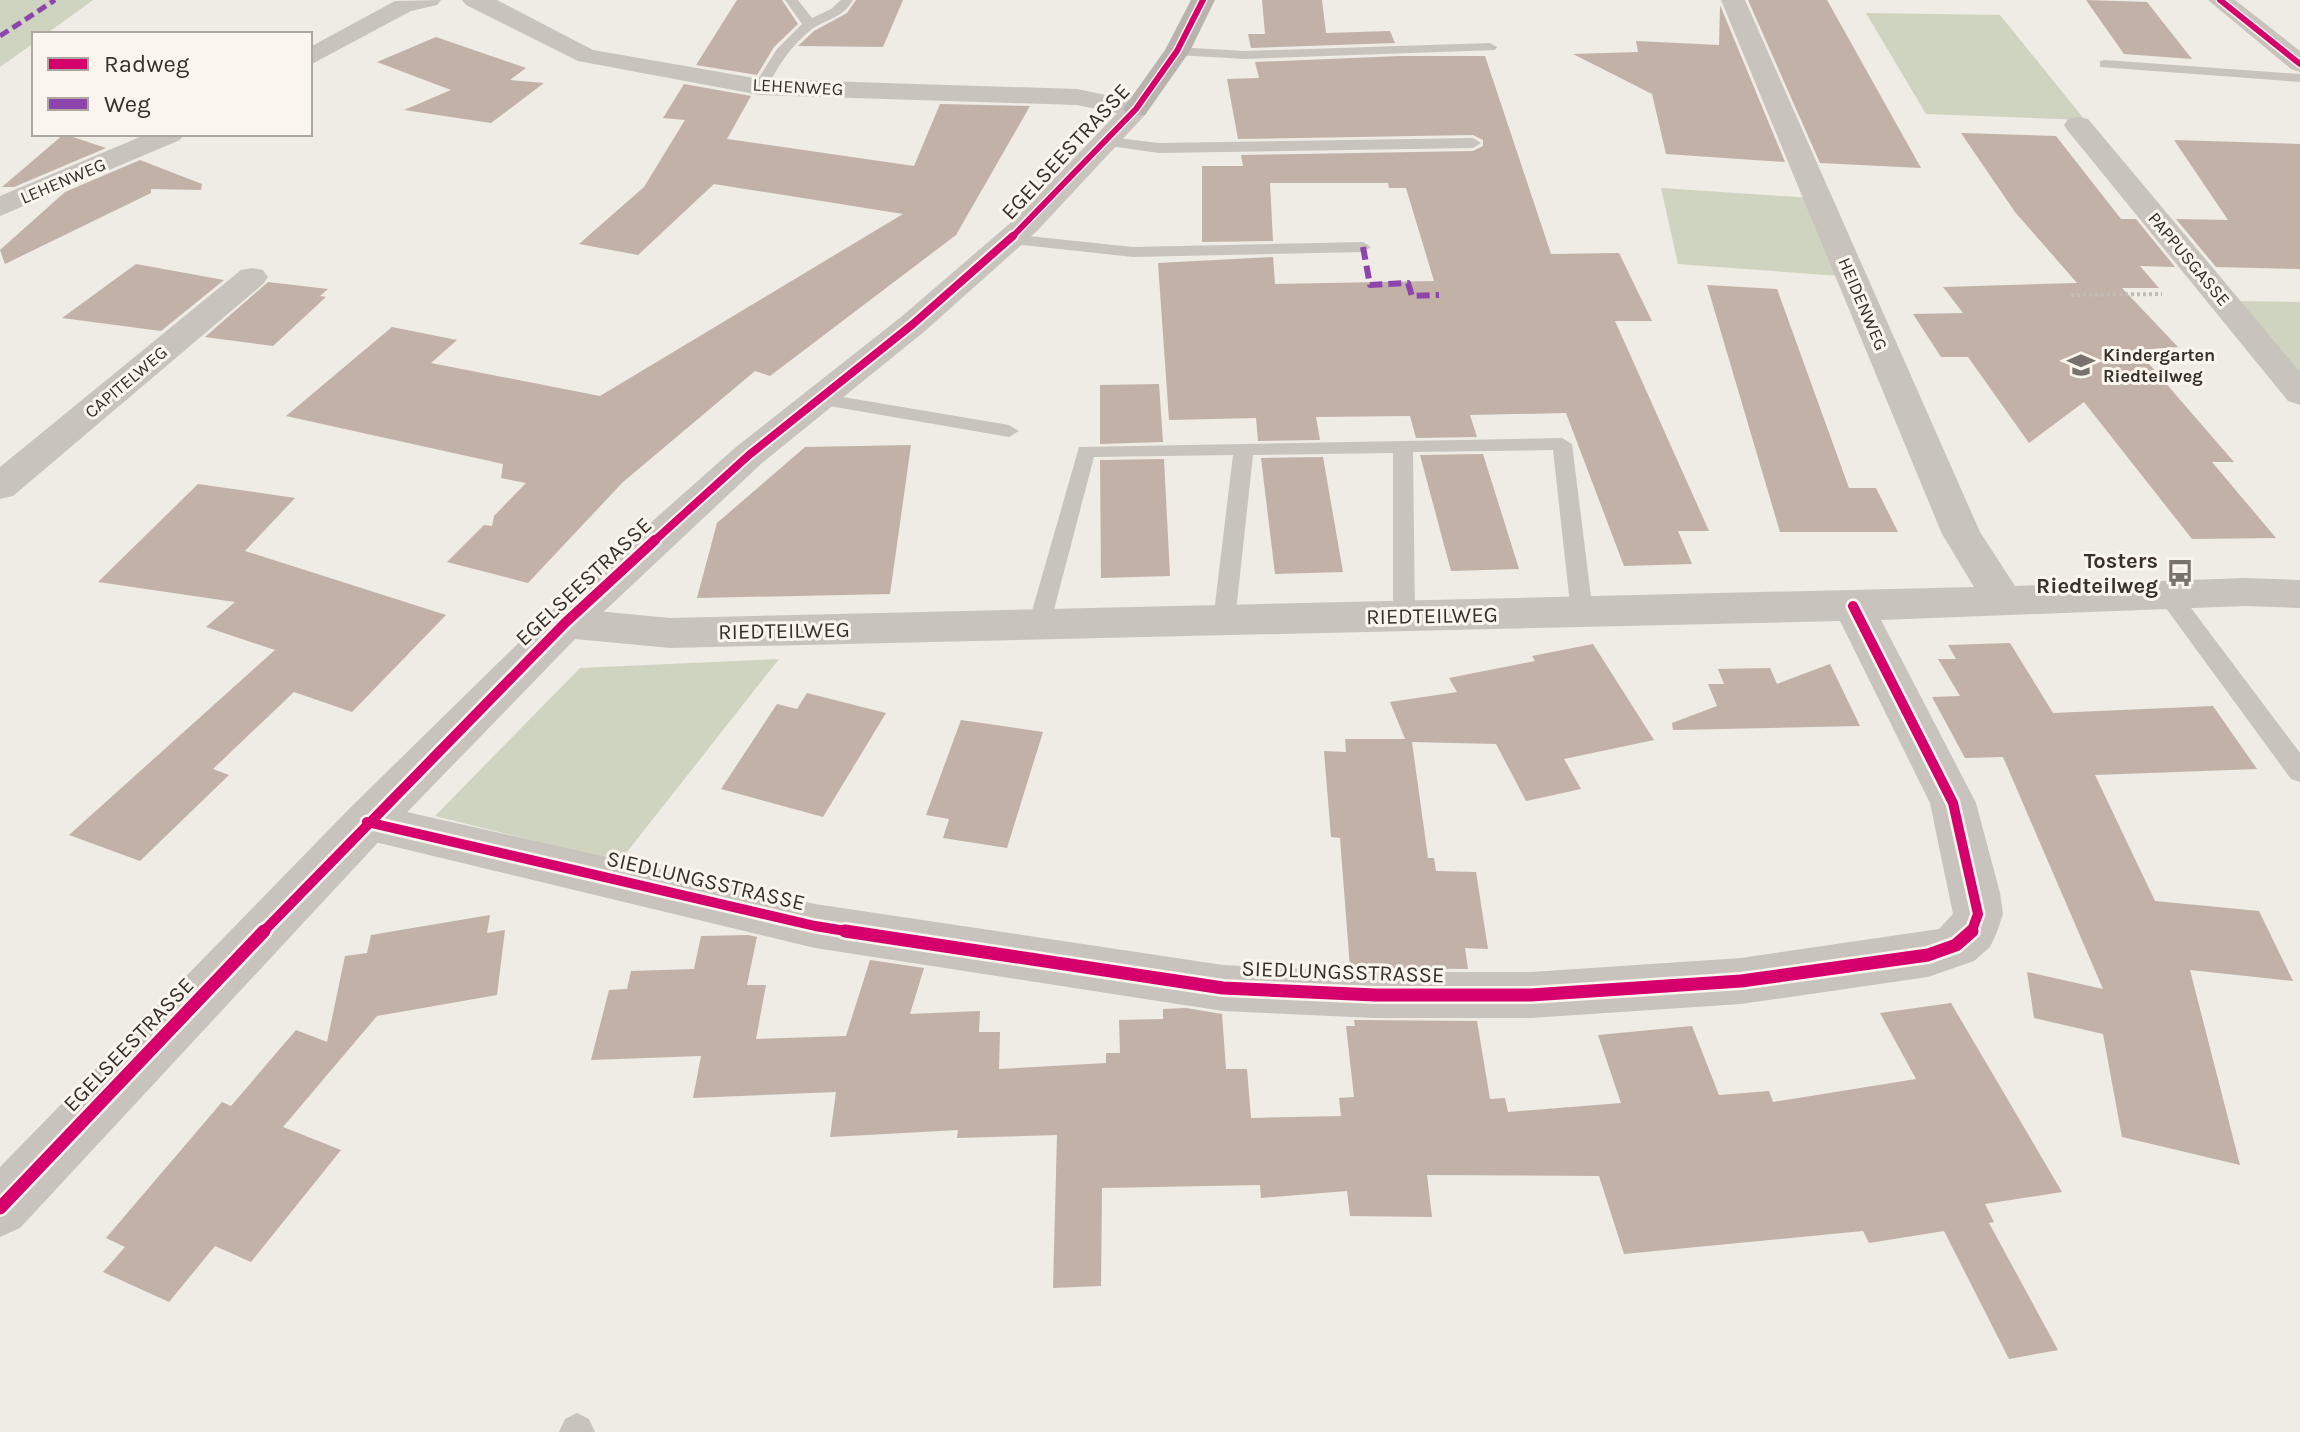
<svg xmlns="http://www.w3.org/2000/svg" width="2300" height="1432" viewBox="0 0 2300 1432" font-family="Karla,sans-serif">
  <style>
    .green { fill: #ced4bf }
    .building { fill: #c2b1a7 }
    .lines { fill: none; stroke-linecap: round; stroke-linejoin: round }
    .path { stroke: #c1bcb5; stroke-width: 4; stroke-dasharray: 3 3; stroke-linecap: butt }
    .service { fill: #c8c3bd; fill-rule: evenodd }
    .minor { fill: #c8c3bd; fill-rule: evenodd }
    .tertiary { fill: #c8c3bd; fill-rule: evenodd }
    .secondary { fill: #b9b3ad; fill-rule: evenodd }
    .quiet-far1 { stroke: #8e44ad; stroke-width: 5; stroke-dasharray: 10 5; stroke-linecap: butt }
    .quiet { stroke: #8e44ad; stroke-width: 6; stroke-dasharray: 13 6; stroke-linecap: butt }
    .cycleway-far3-casing { stroke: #faf5ed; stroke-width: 9 }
    .cycleway-far2-casing { stroke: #faf5ed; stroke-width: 12 }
    .cycleway-far1-casing { stroke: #faf5ed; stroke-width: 15 }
    .cycleway-casing { stroke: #faf5ed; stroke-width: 18 }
    .cycleway-far3 { stroke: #d6006c; stroke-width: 6 }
    .cycleway-far2 { stroke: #d6006c; stroke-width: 8 }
    .cycleway-far1 { stroke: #d6006c; stroke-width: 10 }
    .cycleway { stroke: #d6006c; stroke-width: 13 }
    .labels { text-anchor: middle; stroke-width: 6; stroke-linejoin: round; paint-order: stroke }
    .far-street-label { font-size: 18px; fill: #39312b; stroke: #faf5ed }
    .far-poi-label { font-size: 18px; font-weight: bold; fill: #39312b; stroke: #faf5ed; text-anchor: start }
    .street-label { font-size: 22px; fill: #39312b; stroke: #faf5ed }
    .poi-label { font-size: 22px; font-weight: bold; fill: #39312b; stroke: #faf5ed; text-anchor: end }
  </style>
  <rect width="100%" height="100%" fill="#efebe5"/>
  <g class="green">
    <polygon points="0,0 93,0 46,34 34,34 34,43 0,67"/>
    <polygon points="1866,13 2000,15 2085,120 1926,114"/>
    <polygon points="1661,188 1812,198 1840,276 1678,264"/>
    <polygon points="2234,301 2300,302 2300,379"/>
    <polygon points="779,659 619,862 435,816 580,668"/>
  </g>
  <g class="building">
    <polygon points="737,0 782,0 798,24 774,47 757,75 696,65"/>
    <polygon points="856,0 903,0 883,47 798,46 814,31 847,13"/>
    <polygon points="1262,0 1322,0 1326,33 1390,31 1395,43 1251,48 1248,34 1265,34"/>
    <polygon points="1748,0 1827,0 1921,168 1820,163"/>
    <polygon points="2086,0 2147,2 2192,59 2124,54"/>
    <polygon points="1720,5 1785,162 1666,154 1652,94 1573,54 1638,52 1636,41 1719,45"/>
    <polygon points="436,37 526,68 510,80 544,83 491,123 404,110 451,90 377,62"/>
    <polygon points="1400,56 1485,56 1551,254 1619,253 1652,321 1615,321 1709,531 1678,531 1692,564 1624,566 1566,413 1470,415 1477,437 1416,438 1410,416 1316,417 1320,440 1258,441 1256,418 1169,420 1158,263 1273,257 1275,284 1434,281 1406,188 1389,188 1388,183 1270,183 1273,241 1202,242 1202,166 1243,166 1241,155 1473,151 1483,146 1483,140 1473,135 1238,139 1227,79 1259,78 1255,62"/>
    <polygon points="684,84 751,96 727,139 914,166 940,104 1030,106 956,235 770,376 755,371 623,482 528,583 447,562 484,525 492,526 494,516 526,483 501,478 503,464 286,416 392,327 457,340 431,363 600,396 903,214 714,184 638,255 579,244 644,187 685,120 663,118"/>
    <polygon points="1961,133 2056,136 2121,219 2136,219 2175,267 2140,266 2159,288 2122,288 2178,347 2137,350 2234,462 2212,462 2276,538 2192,539 2084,402 2029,443 1968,357 1941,357 1913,314 1963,313 1943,287 2077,283 2015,212"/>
    <polygon points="64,134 106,148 14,187 2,187"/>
    <polygon points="2174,140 2300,144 2300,269 2216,267 2176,219 2228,220"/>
    <polygon points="140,160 202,184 201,190 151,189 151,193 5,264 0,250 65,192"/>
    <polygon points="136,264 224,280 161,331 62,318"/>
    <polygon points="268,282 328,289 320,296 326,297 273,346 205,337"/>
    <polygon points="1707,285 1777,289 1849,488 1876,488 1898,532 1780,532"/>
    <polygon points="1159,384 1163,442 1100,444 1100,385"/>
    <polygon points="911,445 890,594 697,598 717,523 805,447"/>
    <polygon points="1483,454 1519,569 1451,571 1420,455"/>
    <polygon points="1323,457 1343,572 1275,574 1261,458"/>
    <polygon points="1164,459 1170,576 1101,578 1100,460"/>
    <polygon points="198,484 295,498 245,551 446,615 352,712 294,692 213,769 229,775 140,861 69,835 275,650 206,627 235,602 98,582"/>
    <polygon points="2010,643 2053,713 2213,706 2257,769 2095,775 2155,901 2259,911 2293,981 2190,970 2240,1165 2122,1137 2103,1034 2034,1018 2027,972 2103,989 2003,757 1965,758 1932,697 1960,696 1938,659 1956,659 1948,645"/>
    <polygon points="1593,644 1654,740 1564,759 1581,789 1526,801 1496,744 1412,742 1428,858 1434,858 1436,871 1476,872 1488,949 1465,948 1468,969 1350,968 1340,838 1331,837 1324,751 1346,752 1345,739 1405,739 1390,702 1457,692 1449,678 1535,661 1532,656"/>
    <polygon points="1830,664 1860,726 1673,730 1672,723 1717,706 1708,684 1724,684 1718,669 1770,668 1777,684"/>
    <polygon points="807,693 886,713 823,817 721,789 777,704 797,709"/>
    <polygon points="961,720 1043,732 1007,848 943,838 949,819 926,815"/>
    <polygon points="490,915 487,933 505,930 497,995 377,1016 283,1127 341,1150 251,1262 215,1246 169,1302 103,1272 125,1247 106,1238 222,1102 231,1106 296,1030 327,1042 345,956 367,953 371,935"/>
    <polygon points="748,935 757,937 747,985 766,985 756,1039 846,1036 870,960 924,968 910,1014 980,1011 979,1032 1000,1032 999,1069 1106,1063 1106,1053 1120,1053 1119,1020 1163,1019 1163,1009 1186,1008 1222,1014 1226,1069 1247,1069 1251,1118 1341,1116 1339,1098 1354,1097 1346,1026 1355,1026 1354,1020 1477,1021 1490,1099 1505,1098 1508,1112 1621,1103 1598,1035 1692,1026 1719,1095 1769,1091 1773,1102 1916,1079 1880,1013 1951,1003 2062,1192 1985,1204 1994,1222 1989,1223 2058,1350 2009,1359 1944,1231 1869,1243 1863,1231 1624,1254 1599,1176 1427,1175 1432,1217 1350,1216 1347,1191 1261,1198 1260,1185 1102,1188 1101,1286 1053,1288 1057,1135 957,1138 958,1130 830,1137 836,1092 693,1098 701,1056 591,1060 609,990 627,989 631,971 694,969 701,936"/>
  </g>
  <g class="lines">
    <polyline class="path" points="2071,295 2162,294"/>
    <g class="service">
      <path d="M785,0H798L812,18L831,9L841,0H853C844,17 827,19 812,29C790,46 778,67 765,90H755L753,87L777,49L802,24Z"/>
      <polygon points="1490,43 1497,47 1495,50 1244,59 1177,55 1170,51 1177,47 1244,51"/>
      <polygon points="2105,60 2300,74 2300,82 2100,67 2100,61"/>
      <polygon points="1108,137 1159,143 1473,138 1481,143 1473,148 1159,153 1103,145 1103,139"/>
      <polygon points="1010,234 1133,247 1363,242 1371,247 1363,252 1133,257 1004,243 1002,239 1004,235"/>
      <polygon points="819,393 1009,425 1019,431 1009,437 812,403 809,399 812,395"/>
      <polygon points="1562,438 1572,444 1593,613 1590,619 1574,619 1571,613 1553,450 1413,452 1415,615 1412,621 1396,621 1393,615 1393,453 1253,455 1235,621 1232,627 1216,627 1213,621 1233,455 1094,457 1050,625 1047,631 1031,631 1028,625 1079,447"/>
      <polygon points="2168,586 2176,588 2300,753 2300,782 2291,779 2160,600 2157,594 2160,588"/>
      <polygon points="577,1413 589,1419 595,1432 559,1432 565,1419"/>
    </g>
    <g class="minor">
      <polygon points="441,0 437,5 411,11 310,65 310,47 395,1"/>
      <polygon points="462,0 497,0 593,50 760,79 1077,89 1145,103 1149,109 1145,115 1136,117 1077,105 760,95 578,61 466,5"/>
      <polygon points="1721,0 1745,0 1980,532 2015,586 2245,578 2300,580 2300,608 2245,606 1881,620 1976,803 2000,893 2003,914 1997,932 1990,947 1974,961 1928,977 1741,1004 1531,1018 1375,1018 1223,1011 815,948 350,836 344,822 350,808 367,803 815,904 1223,965 1375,972 1531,972 1741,958 1939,929 1953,914 1930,803 1840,621 670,648 565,638 550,634 544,623 550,612 565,608 670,618 1974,587 1942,534"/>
      <polygon points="2208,0 2235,0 2300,51 2300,72 2291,69"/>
      <polygon points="2078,117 2088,119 2300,372 2300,405 2288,401 2068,131 2064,125 2068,119"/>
      <polygon points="147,134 184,134 180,140 0,216 0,196"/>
      <polygon points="252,268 263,270 268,277 263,284 13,496 0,499 0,467 241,270"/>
    </g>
    <polygon class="tertiary" points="1136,101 1145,103 1149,109 1145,115 1037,231 925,331 762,463 580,634 384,836 20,1228 0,1237 0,1167 350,808 550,612 736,447 901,317 1015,219 1127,103"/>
    <polygon class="secondary" points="1191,0 1215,0 1190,51 1145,115 1127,115 1123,109 1165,50"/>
    <polyline class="quiet-far1" points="0,36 55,0"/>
    <polyline class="quiet" points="1363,247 1370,285 1408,283 1412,296 1439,295"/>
    <g class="cycleway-far3-casing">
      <g id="cycleway-far3">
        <polyline points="2220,0 2300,64"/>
        <polyline points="1011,238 1136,109 1177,51 1203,0"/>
      </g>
    </g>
    <g class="cycleway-far2-casing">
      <polyline id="cycleway-far2" points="653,542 749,455 913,324 1013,236"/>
    </g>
    <g class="cycleway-far1-casing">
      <g id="cycleway-far1">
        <polyline points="1853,606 1953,803 1978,914 1971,933"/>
        <polyline points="367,822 815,926 858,933"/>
        <polyline points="262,933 565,623 655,540"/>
      </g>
    </g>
    <g class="cycleway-casing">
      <g id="cycleway">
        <polyline points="845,931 1223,988 1375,995 1531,995 1741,981 1928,955 1956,945 1972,931"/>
        <polyline points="0,1208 264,931"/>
      </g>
    </g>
    <use href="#cycleway-far3" class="cycleway-far3"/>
    <use href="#cycleway-far2" class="cycleway-far2"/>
    <use href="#cycleway-far1" class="cycleway-far1"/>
    <use href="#cycleway" class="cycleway"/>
  </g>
  <defs>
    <g id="school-bare" transform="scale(2.16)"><path d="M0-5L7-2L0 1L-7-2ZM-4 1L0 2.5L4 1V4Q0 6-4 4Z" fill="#79726c" stroke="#faf5ed" stroke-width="2.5" paint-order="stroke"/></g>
    <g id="bus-bare" transform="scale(2.16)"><path d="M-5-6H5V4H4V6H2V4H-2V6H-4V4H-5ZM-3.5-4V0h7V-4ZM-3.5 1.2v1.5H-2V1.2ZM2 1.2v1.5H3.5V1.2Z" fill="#79726c" stroke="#faf5ed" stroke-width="2.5" paint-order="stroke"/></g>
  </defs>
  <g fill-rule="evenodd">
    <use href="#school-bare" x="2081" y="365"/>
    <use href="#bus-bare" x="2180" y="573"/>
  </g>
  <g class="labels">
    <g class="far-street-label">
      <text transform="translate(798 87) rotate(3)" y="6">LEHENWEG</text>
      <text transform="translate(63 181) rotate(-23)" y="6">LEHENWEG</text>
      <text transform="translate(2189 259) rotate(50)" y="6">PAPPUSGASSE</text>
      <text transform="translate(1863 304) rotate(67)" y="6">HEIDENWEG</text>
      <text transform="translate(126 382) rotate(-40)" y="6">CAPITELWEG</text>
    </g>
    <g class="far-poi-label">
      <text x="2103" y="361">Kindergarten<tspan x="2103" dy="21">Riedteilweg</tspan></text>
    </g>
    <g class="street-label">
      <text transform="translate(1065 151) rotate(-47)" y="8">EGELSEESTRASSE</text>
      <text transform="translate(583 581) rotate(-43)" y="8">EGELSEESTRASSE</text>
      <text transform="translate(1432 615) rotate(-1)" y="8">RIEDTEILWEG</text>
      <text transform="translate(784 630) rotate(-1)" y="8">RIEDTEILWEG</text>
      <text transform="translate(706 880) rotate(13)" y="8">SIEDLUNGSSTRASSE</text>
      <text transform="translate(1343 971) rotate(2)" y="8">SIEDLUNGSSTRASSE</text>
      <text transform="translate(128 1044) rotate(-46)" y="8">EGELSEESTRASSE</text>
    </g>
    <g class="poi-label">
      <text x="2158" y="568">Tosters<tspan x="2158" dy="25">Riedteilweg</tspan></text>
    </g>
  </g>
  <rect x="32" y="32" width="280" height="104" fill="#faf5ed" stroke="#ada79f" stroke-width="2"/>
  <rect x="48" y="58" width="40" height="12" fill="#d6006c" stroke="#ada79f" stroke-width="2"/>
  <text x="104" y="72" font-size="24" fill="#39312b">Radweg</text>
  <rect x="48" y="98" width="40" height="12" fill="#8e44ad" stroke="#ada79f" stroke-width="2"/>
  <text x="104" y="112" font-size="24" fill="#39312b">Weg</text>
</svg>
